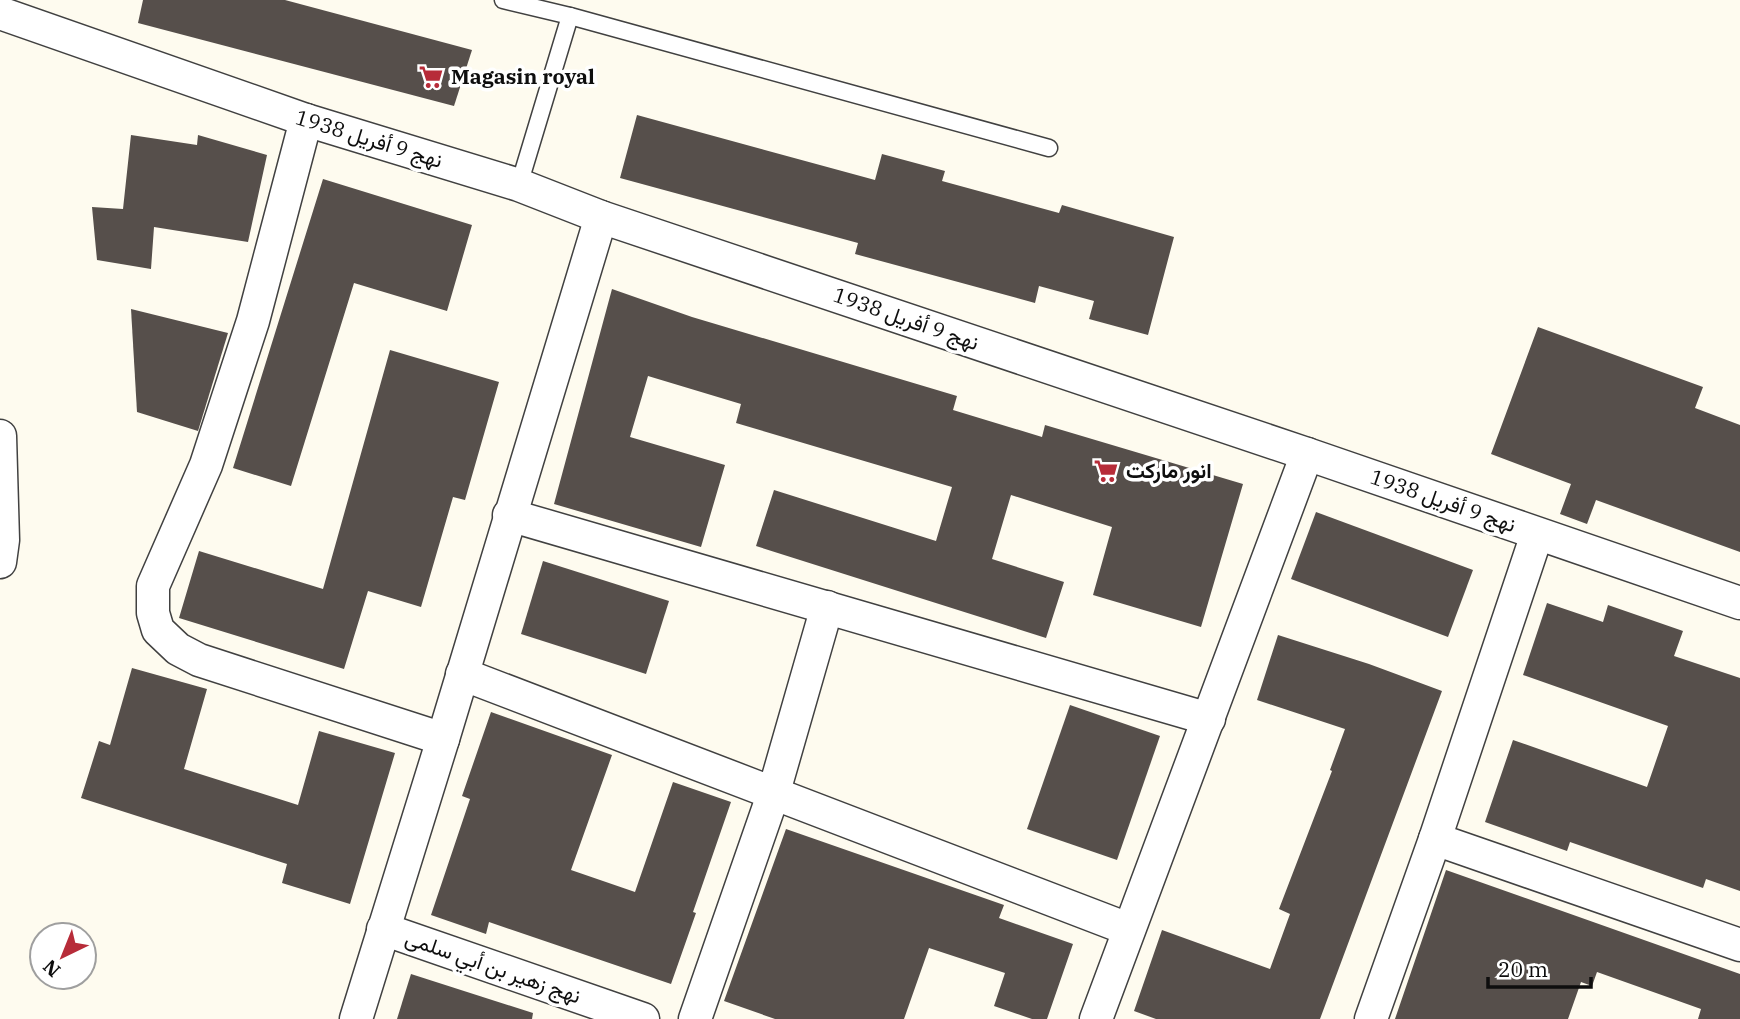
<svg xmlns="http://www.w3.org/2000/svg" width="1740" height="1019" viewBox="0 0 1740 1019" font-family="'IBM Plex Serif',Vazirmatn,serif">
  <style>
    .building { fill: #564f4b }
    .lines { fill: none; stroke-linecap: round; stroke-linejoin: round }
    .lane-casing { stroke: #414141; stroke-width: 19 }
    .street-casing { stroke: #414141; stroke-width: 35 }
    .lane { stroke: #fff; stroke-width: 16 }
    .street { stroke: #fff; stroke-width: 32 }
    .labels { text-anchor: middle; stroke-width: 7; stroke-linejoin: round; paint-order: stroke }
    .poi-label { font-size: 21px; font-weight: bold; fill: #0e0e0e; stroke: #fff; text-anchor: start }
    .street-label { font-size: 21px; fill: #0e0e0e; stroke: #fff }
  </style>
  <rect width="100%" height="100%" fill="#fefbef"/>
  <g class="building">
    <polygon points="143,0 285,0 472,50 454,106 138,23"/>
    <polygon points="637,115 875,180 882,154 945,171 942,181 1059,213 1062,205 1174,237 1148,335 1089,319 1094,301 1039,286 1035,303 855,254 858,243 620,178"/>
    <polygon points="131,135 197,145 198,135 267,155 248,242 154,227 151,269 97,260 92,207 123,209"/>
    <polygon points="323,179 472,225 447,311 354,283 291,486 233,468"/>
    <polygon points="612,289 692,317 957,396 953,410 1042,437 1045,425 1243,484 1201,627 1093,595 1112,527 1011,495 992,559 1064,582 1046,638 756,546 774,490 936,541 952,487 736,423 741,404 648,376 630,437 725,465 701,547 554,504"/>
    <polygon points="131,309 228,333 198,431 137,412"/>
    <polygon points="1538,327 1703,387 1695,408 1740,425 1740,552 1596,500 1587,524 1560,514 1571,484 1491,454"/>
    <polygon points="390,350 499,382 465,500 453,497 421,607 368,591 344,669 179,618 199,551 323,589"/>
    <polygon points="1316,512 1473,570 1448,637 1291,579"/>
    <polygon points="543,561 669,601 646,674 521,634"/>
    <polygon points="1547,603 1603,622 1608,605 1683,631 1674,656 1740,678 1740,891 1706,879 1703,888 1570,842 1567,851 1485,822 1513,740 1647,787 1668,726 1523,675"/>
    <polygon points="1278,635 1369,664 1442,691 1320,1019 1156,1019 1134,1011 1162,930 1270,969 1290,914 1279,909 1332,771 1330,770 1345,729 1257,700"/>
    <polygon points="132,668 207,689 184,769 298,805 319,731 395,753 350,904 282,883 287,864 81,798 99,741 110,745"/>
    <polygon points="1070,705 1160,736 1117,860 1027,829"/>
    <polygon points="491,712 612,755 571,870 635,892 673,782 731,802 693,912 696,913 671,984 489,922 486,934 431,915 470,799 462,796"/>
    <polygon points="786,829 1004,905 999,918 1073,944 1047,1019 1032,1019 994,1006 1005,973 929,948 904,1019 775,1019 724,1001"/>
    <polygon points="1446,870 1740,974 1740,1019 1698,1019 1701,1009 1597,972 1592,986 1581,982 1568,1019 1395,1019"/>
    <polygon points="411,974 533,1013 532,1019 397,1019"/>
  </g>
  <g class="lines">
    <g class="lane-casing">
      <g id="lane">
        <polyline points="503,0 570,16 1049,148"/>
        <polyline points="519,185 570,16"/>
      </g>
    </g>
    <g class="street-casing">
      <g id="street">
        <polyline points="0,13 306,120 519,185 601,217 1307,454 1740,603"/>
        <polyline points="306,120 253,321 206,465 153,586 153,613 158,630 178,649 199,660 443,739"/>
        <polyline points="0,436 3,540 0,562"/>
        <polyline points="509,515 1209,719"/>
        <polyline points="462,674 1128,929"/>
        <polyline points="1435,839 1740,945"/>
        <polyline points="383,929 643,1019"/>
        <polyline points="356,1019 443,739 601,217"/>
        <polyline points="695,1019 773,795 827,607"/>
        <polyline points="1096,1019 1307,454"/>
        <polyline points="1371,1019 1435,839 1537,534"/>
      </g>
    </g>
    <use href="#lane" class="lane"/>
    <use href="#street" class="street"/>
  </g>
  <defs>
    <g id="supermarket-bare" transform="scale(1.89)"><path d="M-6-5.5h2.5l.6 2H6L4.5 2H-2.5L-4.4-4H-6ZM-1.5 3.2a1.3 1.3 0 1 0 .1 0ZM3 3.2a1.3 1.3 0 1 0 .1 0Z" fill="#b72c39" stroke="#fff" stroke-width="2.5" paint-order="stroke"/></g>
  </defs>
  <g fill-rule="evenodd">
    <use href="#supermarket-bare" x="431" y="77"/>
    <use href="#supermarket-bare" x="1106" y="471"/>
  </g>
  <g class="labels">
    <g class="poi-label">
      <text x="451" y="84">Magasin royal</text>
      <text x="1126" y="478">انور ماركت</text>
    </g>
    <g class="street-label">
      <text transform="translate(369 139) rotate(17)" y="7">نهج 9 أفريل 1938</text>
      <text transform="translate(906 319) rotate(19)" y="7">نهج 9 أفريل 1938</text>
      <text transform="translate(1443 501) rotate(19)" y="7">نهج 9 أفريل 1938</text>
      <text transform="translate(493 967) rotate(19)" y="7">نهج زهير بن أبي سلمى</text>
    </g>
  </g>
  <g transform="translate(63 956) rotate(223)"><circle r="33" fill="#ffffff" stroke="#9f9f9f" stroke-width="2"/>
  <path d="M0-5L12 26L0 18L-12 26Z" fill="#b72c39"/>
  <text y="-10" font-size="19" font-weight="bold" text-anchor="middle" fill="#0e0e0e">N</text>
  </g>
  <path d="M1488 977v10h103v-10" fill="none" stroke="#0e0e0e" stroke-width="3.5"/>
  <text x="1498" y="977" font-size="21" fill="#0e0e0e" stroke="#ffffff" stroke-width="5" paint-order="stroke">20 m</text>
</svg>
